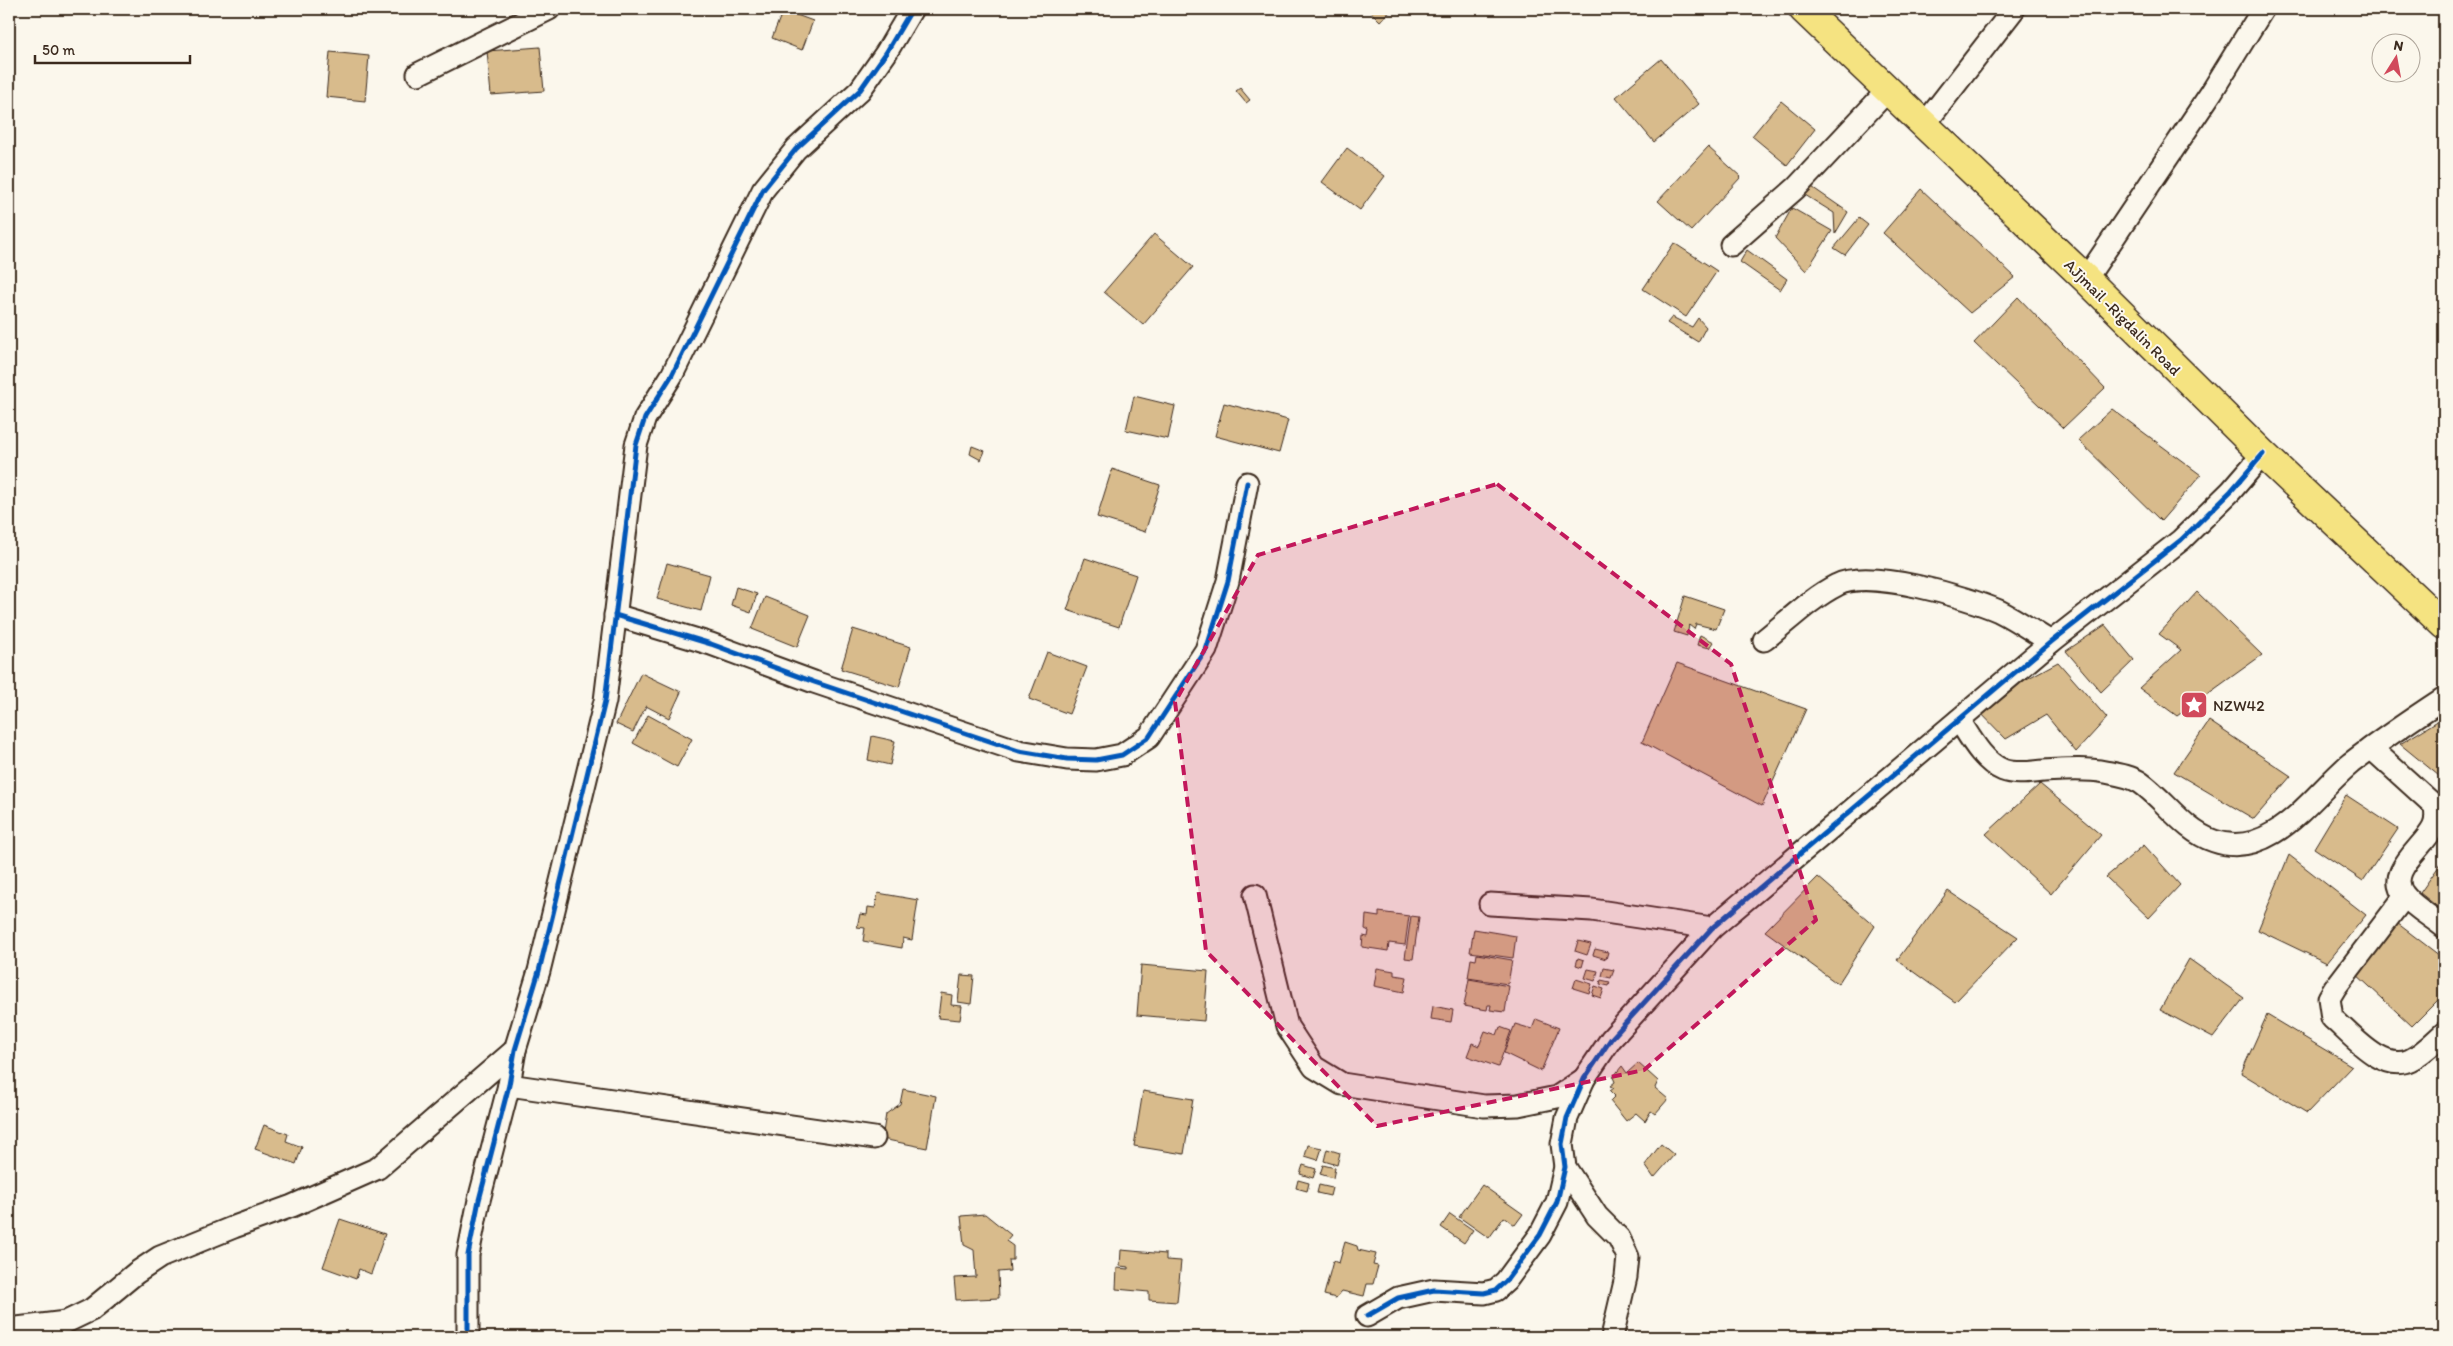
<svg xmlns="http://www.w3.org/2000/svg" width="2453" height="1346" viewBox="0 0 2453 1346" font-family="Itim,sans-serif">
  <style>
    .building { fill: #d8bb8c; stroke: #3b2a1e }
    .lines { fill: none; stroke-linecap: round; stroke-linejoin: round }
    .street-casing { stroke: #3b2a1e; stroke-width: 25 }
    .primary-casing { stroke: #3b2a1e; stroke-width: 31 }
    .street { stroke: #fbf7ec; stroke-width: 21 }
    .primary { stroke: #f5e381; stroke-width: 28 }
    .cycleway-casing { stroke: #fbf7ec; stroke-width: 8 }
    .cycleway { stroke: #0057b8; stroke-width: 5 }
    .marked { fill: #c2185b; fill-opacity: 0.2; stroke: #c2185b; stroke-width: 4; stroke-dasharray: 10 6; stroke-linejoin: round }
    .labels { text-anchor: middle; stroke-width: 4; stroke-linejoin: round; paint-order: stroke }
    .street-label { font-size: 16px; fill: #3b2a1e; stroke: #fbf7ec }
    .poi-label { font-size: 16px; fill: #3b2a1e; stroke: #fbf7ec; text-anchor: start }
  </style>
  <rect width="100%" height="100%" fill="#fbf7ec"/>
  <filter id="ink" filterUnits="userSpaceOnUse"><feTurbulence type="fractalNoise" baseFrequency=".02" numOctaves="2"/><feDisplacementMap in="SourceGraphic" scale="10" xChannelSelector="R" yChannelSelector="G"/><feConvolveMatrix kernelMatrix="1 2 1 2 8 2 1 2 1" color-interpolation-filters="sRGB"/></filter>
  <g filter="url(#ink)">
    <g class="building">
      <polygon points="1368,9 1393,9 1380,21"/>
      <polygon points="1406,9 1417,9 1409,14"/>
      <polygon points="783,10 813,21 802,50 772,38"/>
      <polygon points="540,47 544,91 491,95 487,51"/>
      <polygon points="330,52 369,56 365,101 326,97"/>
      <polygon points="1661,59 1699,104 1654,142 1616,97"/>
      <polygon points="1240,88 1250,100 1246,103 1236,91"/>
      <polygon points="1781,101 1815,129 1787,165 1752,136"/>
      <polygon points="1708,147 1741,177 1691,231 1658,201"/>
      <polygon points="1347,148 1385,176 1360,210 1322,182"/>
      <polygon points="1806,183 1848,212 1835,234 1834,213 1805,195 1795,204 1789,198"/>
      <polygon points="1921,189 2015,277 1970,313 1883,233"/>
      <polygon points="1792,208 1832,231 1806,271 1775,238"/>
      <polygon points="1859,218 1868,225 1845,255 1834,248"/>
      <polygon points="1154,234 1193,267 1143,325 1104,292"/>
      <polygon points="1674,243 1717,271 1686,317 1643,289"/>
      <polygon points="1747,250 1787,279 1780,290 1740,262"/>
      <polygon points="2018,297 2105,388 2063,428 1974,343"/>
      <polygon points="1672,317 1692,327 1698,318 1706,327 1698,342 1667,323"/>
      <polygon points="1134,396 1175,406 1168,439 1126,430"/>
      <polygon points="1224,403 1288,420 1279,453 1215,436"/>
      <polygon points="2112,409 2201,475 2161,521 2078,440"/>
      <polygon points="972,446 985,451 981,460 970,454"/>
      <polygon points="1112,469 1160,485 1145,532 1097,517"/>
      <polygon points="1085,558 1136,575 1119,627 1067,610"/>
      <polygon points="667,563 710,575 701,611 657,599"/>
      <polygon points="736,587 757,594 751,612 731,605"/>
      <polygon points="2197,592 2262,655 2177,716 2139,688 2181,650 2159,634"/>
      <polygon points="1685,596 1724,609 1716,629 1696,624 1694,629 1689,625 1687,636 1674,632"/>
      <polygon points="765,597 810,615 797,647 752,629"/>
      <polygon points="2105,625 2134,660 2101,692 2066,651"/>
      <polygon points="853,629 911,647 899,687 841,669"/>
      <polygon points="1700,635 1714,642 1710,648 1697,645"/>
      <polygon points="1047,652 1087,667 1069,714 1029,699"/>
      <polygon points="2058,662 2107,718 2076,752 2046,715 2006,739 1975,707"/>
      <polygon points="1677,663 1806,709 1762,806 1642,742"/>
      <polygon points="641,673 681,692 669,718 646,706 633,732 616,724"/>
      <polygon points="648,715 692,739 677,767 633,743"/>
      <polygon points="2444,717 2444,780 2400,744"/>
      <polygon points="2209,721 2291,776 2254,819 2174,772"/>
      <polygon points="872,736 895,741 890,765 868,760"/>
      <polygon points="2040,784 2101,835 2051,894 1986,834"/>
      <polygon points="2346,795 2398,829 2363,881 2314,848"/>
      <polygon points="2144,845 2180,885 2149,918 2106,877"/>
      <polygon points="2289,855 2366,915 2327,963 2258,930"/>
      <polygon points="2444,859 2444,912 2420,893"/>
      <polygon points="1818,877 1875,926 1838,984 1765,931"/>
      <polygon points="1948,891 2018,937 1955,1002 1897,960"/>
      <polygon points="878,893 918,900 912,940 903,938 902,948 863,941 865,928 857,927 860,914 867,915 868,907 875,908"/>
      <polygon points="1379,912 1409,916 1405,945 1389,943 1388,951 1362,947 1363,936 1368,937 1369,931 1365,929 1366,915 1379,917"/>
      <polygon points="1411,916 1419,917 1413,959 1405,958"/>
      <polygon points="2397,923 2444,959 2444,994 2412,1026 2355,973"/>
      <polygon points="1474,929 1516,936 1513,958 1470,952"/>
      <polygon points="1578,941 1591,944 1587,955 1575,951"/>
      <polygon points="1595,949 1608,952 1606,959 1593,955"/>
      <polygon points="1477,954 1512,960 1508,984 1468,978 1471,959 1476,960"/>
      <polygon points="1578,958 1584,960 1582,967 1576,965"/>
      <polygon points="2189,959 2244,998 2213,1038 2160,1010"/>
      <polygon points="1141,965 1208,971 1204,1021 1137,1015"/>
      <polygon points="1377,968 1394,971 1394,975 1407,977 1404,992 1374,986"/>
      <polygon points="1604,968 1614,970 1611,978 1602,976"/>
      <polygon points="1588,969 1598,971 1595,981 1585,978"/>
      <polygon points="961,975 974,976 971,1004 958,1002"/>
      <polygon points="1469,979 1509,986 1505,1012 1490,1010 1491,1005 1488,1005 1487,1010 1464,1006"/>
      <polygon points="1576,979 1592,984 1589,993 1573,988"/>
      <polygon points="1601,980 1610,982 1609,986 1600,984"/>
      <polygon points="1595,986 1604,989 1601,998 1592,995"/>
      <polygon points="941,993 952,995 951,1005 962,1006 960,1020 938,1018"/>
      <polygon points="1433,1006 1453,1010 1451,1022 1431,1019"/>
      <polygon points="2267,1015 2352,1066 2307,1113 2241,1073"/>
      <polygon points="1536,1019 1559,1028 1541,1071 1504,1053 1515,1024 1532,1029"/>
      <polygon points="1500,1027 1511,1031 1498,1067 1467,1056 1472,1043 1479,1046 1485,1031 1497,1035"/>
      <polygon points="1638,1063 1658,1081 1655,1088 1668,1099 1655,1114 1651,1111 1645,1121 1636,1113 1626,1121 1610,1101 1615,1096 1610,1091 1614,1088 1610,1086 1615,1082 1613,1077 1622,1066 1627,1073"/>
      <polygon points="903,1089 936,1096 927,1148 882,1139 886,1114 900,1104"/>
      <polygon points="1143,1091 1193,1099 1184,1154 1134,1146"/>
      <polygon points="264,1125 288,1134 286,1141 302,1147 296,1164 255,1149"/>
      <polygon points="1661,1144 1674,1155 1654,1178 1645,1165"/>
      <polygon points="1308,1145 1322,1148 1318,1160 1305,1156"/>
      <polygon points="1327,1149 1340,1153 1337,1165 1324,1161"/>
      <polygon points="1303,1165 1316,1169 1313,1178 1300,1174"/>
      <polygon points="1323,1165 1335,1168 1333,1178 1320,1174"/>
      <polygon points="1298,1180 1309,1183 1307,1191 1296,1188"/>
      <polygon points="1319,1185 1332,1188 1330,1196 1317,1193"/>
      <polygon points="1482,1185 1523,1214 1515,1225 1504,1217 1489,1238 1459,1217"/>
      <polygon points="985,1214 1011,1235 1006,1241 1013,1246 1013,1260 1009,1260 1010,1271 998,1272 999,1298 956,1300 954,1278 976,1277 974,1250 964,1245 961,1216"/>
      <polygon points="1450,1214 1473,1230 1464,1243 1441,1227"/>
      <polygon points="340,1219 385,1234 371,1274 359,1269 356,1279 323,1267"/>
      <polygon points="1345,1242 1357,1246 1358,1250 1376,1254 1373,1265 1378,1266 1373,1284 1367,1284 1364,1296 1342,1291 1336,1298 1324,1295 1333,1261 1339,1263"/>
      <polygon points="1121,1250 1166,1254 1166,1260 1181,1261 1177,1302 1149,1300 1149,1292 1116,1289 1117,1268 1129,1269 1129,1267 1120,1266"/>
      <polygon points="1438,1334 1452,1337 1438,1337"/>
    </g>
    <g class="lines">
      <g class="street-casing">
        <g id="street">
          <polyline points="418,74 549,9"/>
          <polyline points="1924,125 2014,9"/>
          <polyline points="1731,245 1796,188 1888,90"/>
          <polyline points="2086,279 2211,93 2263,9"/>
          <polyline points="615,615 711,644 814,682 1019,751 1067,759 1096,760 1122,755 1149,737 1206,650 1228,581 1247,483"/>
          <path d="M1764,640C1787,622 1811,598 1837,585C1869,568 1966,597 1999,611C2017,620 2034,632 2051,642"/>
          <path d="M1959,720C1970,737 1983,762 2003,770C2016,775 2031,772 2044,771C2064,770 2085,768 2105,772C2116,774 2131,776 2141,783C2165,800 2184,831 2214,841C2272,861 2313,794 2351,763C2381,740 2412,719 2444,698"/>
          <path d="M2371,748L2435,806C2436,814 2437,821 2433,828C2423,848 2384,873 2405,896C2415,908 2432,917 2444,927"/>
          <polyline points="1255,895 1287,1026 1314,1067 1342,1084 1484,1106 1518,1105 1557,1097 1584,1079"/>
          <path d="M2405,896L2335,988L2329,998L2332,1018C2351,1034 2382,1073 2410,1060C2423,1054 2434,1042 2444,1033"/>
          <polyline points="1490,904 1592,910 1712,928"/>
          <polyline points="509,1085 874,1138"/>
          <polyline points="1565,1167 1597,1216 1619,1238 1628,1257 1626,1277 1612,1337"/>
          <polyline points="1367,1316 1398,1298 1434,1290 1484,1293 1496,1290 1506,1281 1540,1235 1557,1202 1565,1167 1562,1144 1567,1118 1584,1079 1611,1039 1712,928 2051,642 2181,540 2231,491 2263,454"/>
          <polyline points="9,1329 66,1322 91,1310 136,1273 160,1257 234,1227 292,1206 378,1168 515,1050"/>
          <polyline points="468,1337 468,1255 479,1200 509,1085 515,1050 539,971 605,701 636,445 645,418 672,375 763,190 796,149 860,90 886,53 912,9"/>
        </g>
      </g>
      <g class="primary-casing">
        <polyline id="primary" points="1803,9 2086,279 2263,454 2444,625"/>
      </g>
      <use href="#street" class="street"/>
      <use href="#primary" class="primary"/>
      <g class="cycleway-casing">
        <g id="cycleway">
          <polyline points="615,615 711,644 814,682 1019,751 1067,759 1096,760 1122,755 1149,737 1206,650 1228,581 1247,483"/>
          <polyline points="1367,1316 1398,1298 1434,1290 1484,1293 1496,1290 1506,1281 1540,1235 1557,1202 1565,1167 1562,1144 1567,1118 1584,1079 1611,1039 1712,928 2051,642 2181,540 2231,491 2263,454"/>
          <polyline points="468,1337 468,1255 479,1200 509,1085 515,1050 539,971 605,701 636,445 645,418 672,375 763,190 796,149 860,90 886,53 912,9"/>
        </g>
      </g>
      <use href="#cycleway" class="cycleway"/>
    </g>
  </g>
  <path class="marked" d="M1497,484L1731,664L1816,920L1644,1070L1377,1126L1206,951L1175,702L1258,555Z"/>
  <defs>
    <g id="sight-square" transform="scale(1.4375)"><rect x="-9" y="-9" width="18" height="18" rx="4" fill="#d1495b" stroke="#fbf7ec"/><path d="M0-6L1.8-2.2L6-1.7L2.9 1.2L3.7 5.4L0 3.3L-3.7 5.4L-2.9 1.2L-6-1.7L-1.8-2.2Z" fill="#fff"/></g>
  </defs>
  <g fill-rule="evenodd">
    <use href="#sight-square" x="2194" y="705"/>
  </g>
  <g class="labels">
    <g class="street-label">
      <text transform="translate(2123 317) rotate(45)" y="6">AJjmail -Rigdalin Road</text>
    </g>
    <g class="poi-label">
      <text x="2213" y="711">NZW42</text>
    </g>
  </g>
  <rect width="2453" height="1346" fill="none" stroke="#fbf7ec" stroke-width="30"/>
  <rect x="15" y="15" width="2423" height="1316" fill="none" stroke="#3b2a1e" stroke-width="2" filter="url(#ink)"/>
  <g transform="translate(2396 58) rotate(11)"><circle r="24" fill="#fbf7ec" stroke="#aea59a"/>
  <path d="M0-4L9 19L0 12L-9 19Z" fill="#d1495b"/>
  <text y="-8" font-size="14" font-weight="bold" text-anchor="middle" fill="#3b2a1e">N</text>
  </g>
  <path d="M35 55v8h155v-8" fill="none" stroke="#3b2a1e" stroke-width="2.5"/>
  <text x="42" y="55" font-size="15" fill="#3b2a1e" stroke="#fbf7ec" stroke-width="4" paint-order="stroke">50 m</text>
</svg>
